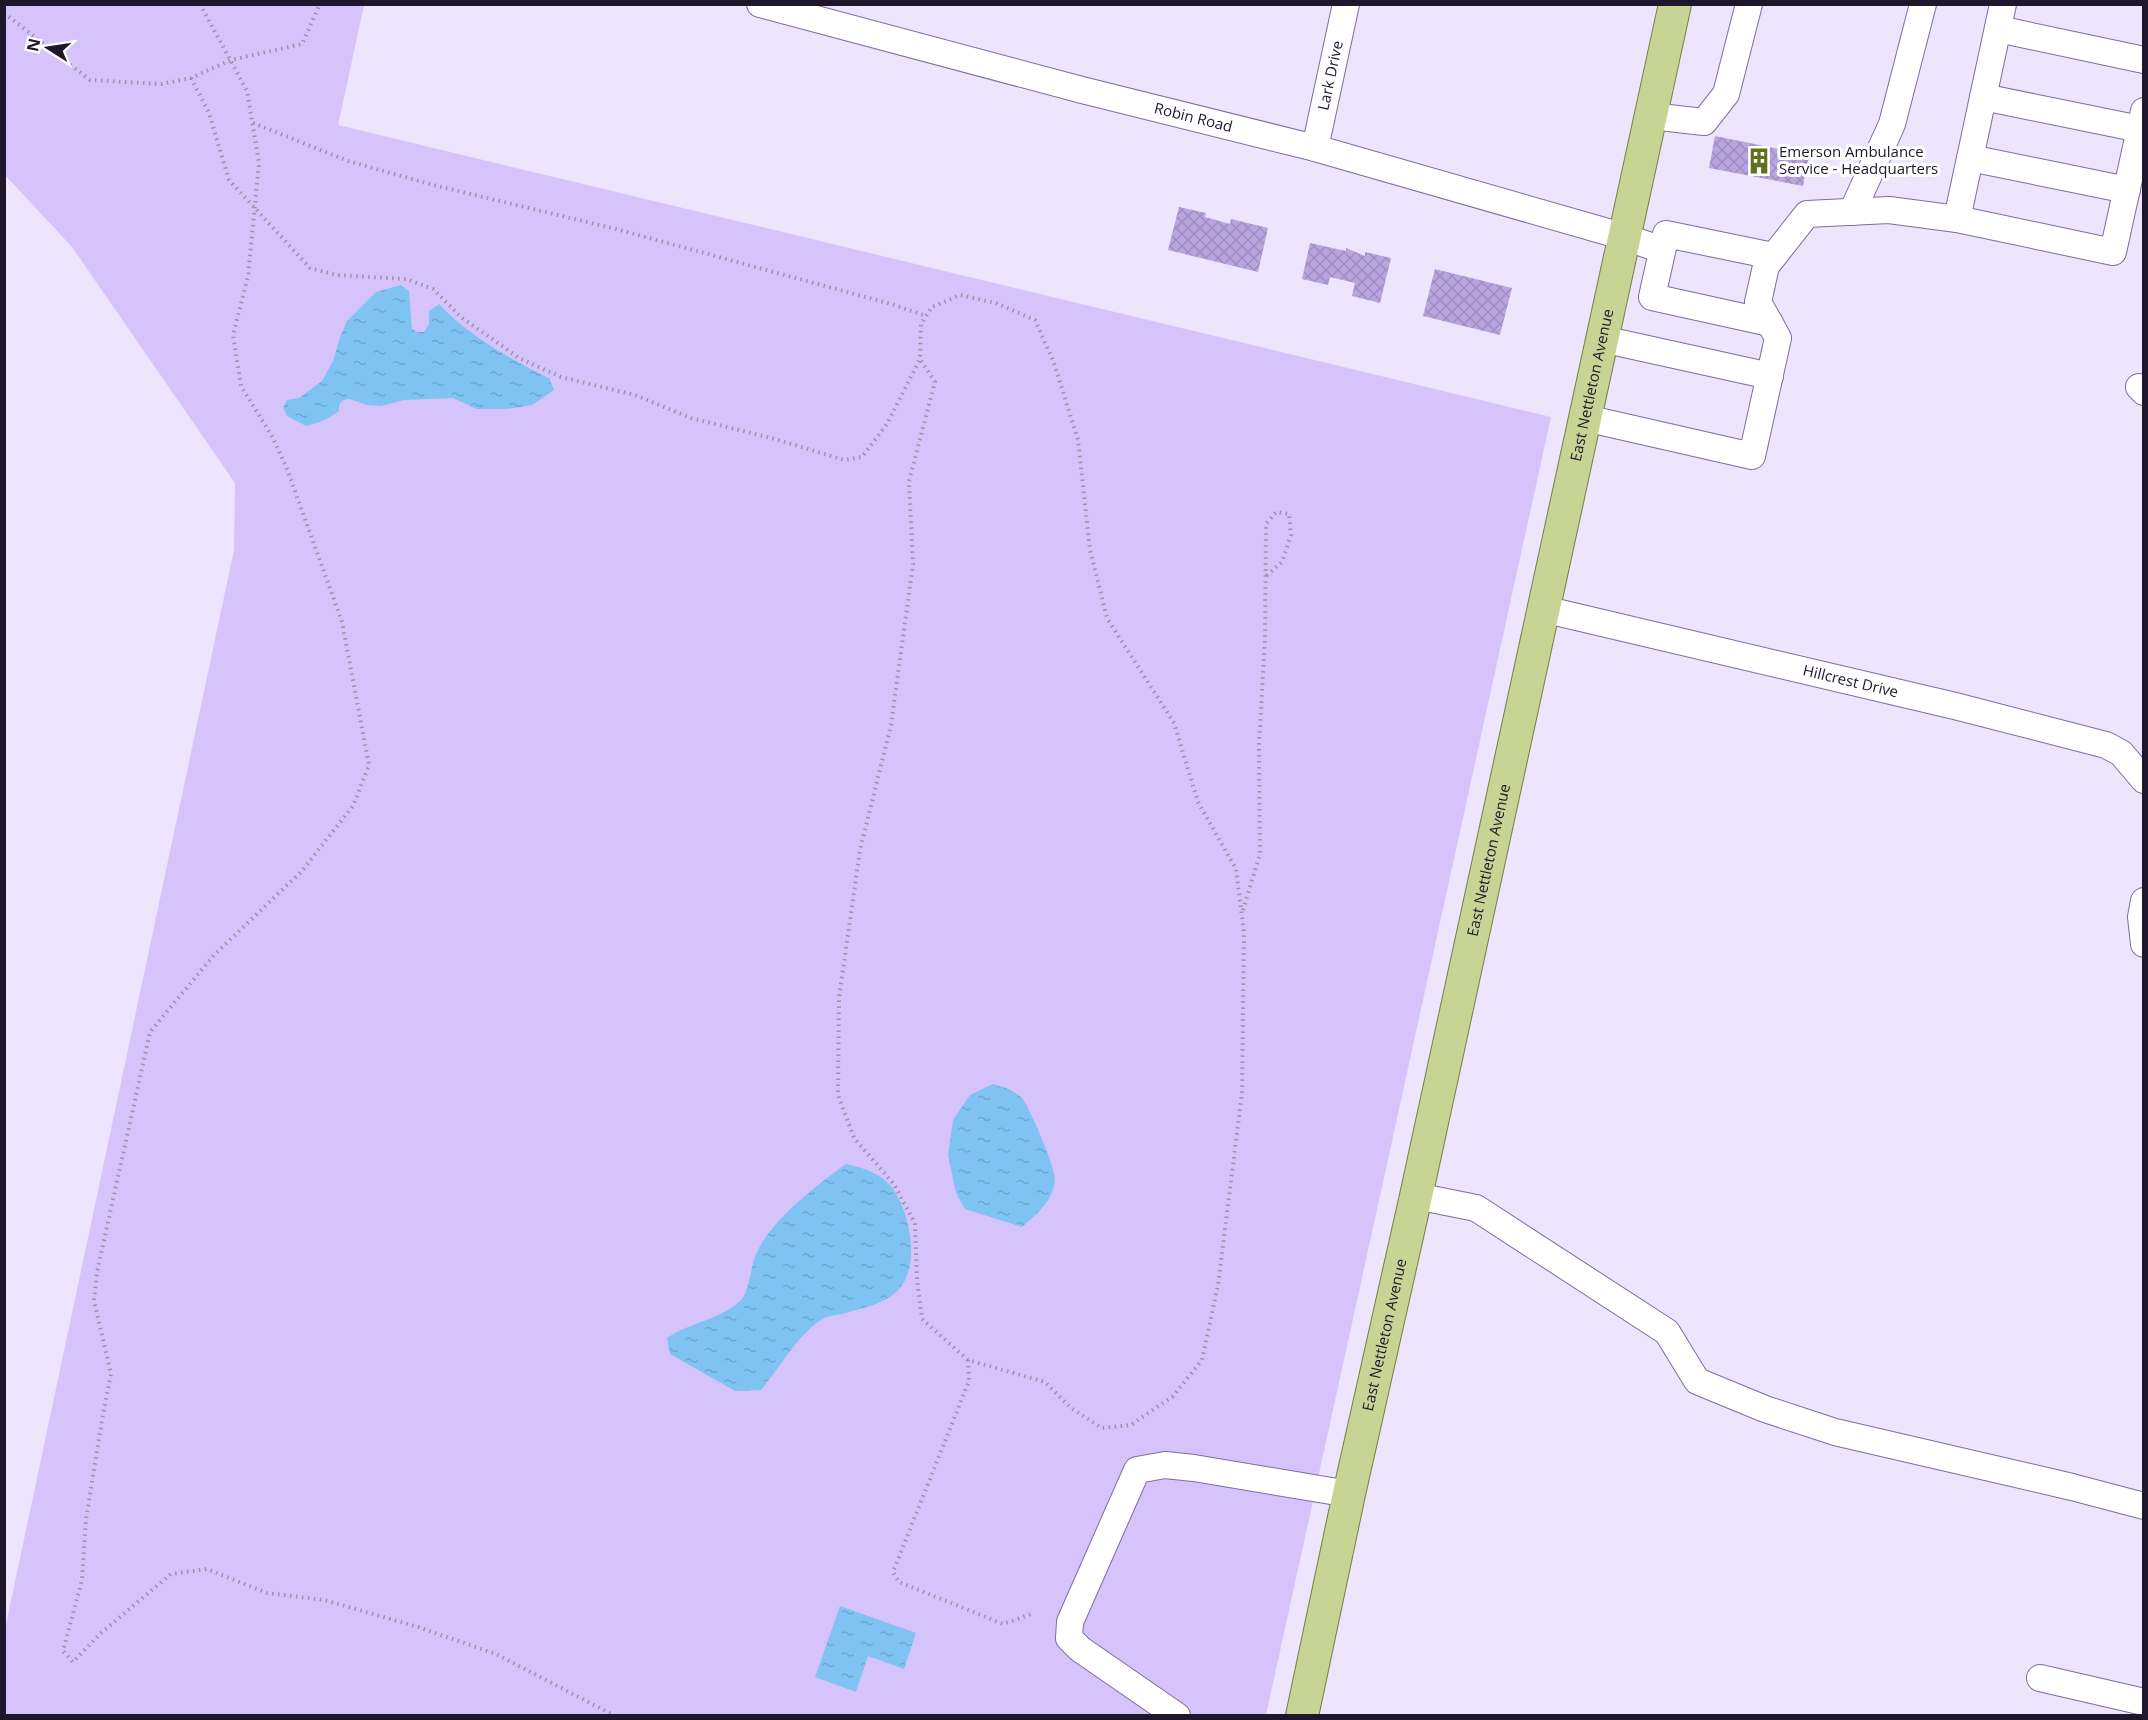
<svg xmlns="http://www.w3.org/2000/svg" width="2148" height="1720" viewBox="0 0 2148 1720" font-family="'Open Sans',sans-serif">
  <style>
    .green { fill: #d6c3fb }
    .water { fill: url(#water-ripples) }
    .building { fill: url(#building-cross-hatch) }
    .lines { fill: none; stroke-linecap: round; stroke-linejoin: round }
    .minor-casing { stroke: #7f6ca2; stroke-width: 28 }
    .major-casing { stroke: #737f40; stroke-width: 34 }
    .path { stroke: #9a92a9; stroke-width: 4; stroke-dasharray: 1.5 4.5; stroke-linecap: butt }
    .minor { stroke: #fff; stroke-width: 26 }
    .major { stroke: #c7d493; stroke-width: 32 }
    .labels { text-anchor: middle; stroke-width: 6; stroke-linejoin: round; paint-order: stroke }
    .street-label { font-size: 15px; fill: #1e162b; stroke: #fff }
    .poi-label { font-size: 15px; fill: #1e162b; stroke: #fff; text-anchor: start }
  </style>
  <defs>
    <pattern id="water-ripples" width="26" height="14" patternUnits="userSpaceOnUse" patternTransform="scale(1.5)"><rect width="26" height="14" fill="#7ec3f2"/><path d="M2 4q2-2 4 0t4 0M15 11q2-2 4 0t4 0" fill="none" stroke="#6ca7d0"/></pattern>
    <pattern id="building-cross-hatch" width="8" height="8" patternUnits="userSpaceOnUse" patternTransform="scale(1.5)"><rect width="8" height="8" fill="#b8a5df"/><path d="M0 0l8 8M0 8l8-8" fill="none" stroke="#9e8dc0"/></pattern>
  </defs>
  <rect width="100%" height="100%" fill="#ece5fd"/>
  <polygon class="green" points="5,5 364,5 338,125 1551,417 1266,1715 5,1715 5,1629 234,550 235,483 72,247 5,175"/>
  <g class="water">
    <path d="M401,285L409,291L412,329L417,332H424L429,324V311L439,304C467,335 512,360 549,378L554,390L532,405L508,409H477L453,398L404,400L381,406L367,405L349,399L343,400L339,405V411C328,419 319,423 306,426L287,416L283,408L287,400L299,398L322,381L333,361L340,337L347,321L376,292Z"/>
    <path d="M993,1084C1003,1087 1014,1090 1022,1098C1029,1106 1056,1169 1055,1179C1054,1200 1037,1214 1022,1227L965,1209L956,1193L948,1155L953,1120L970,1095Z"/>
    <path d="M846,1164C863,1168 882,1173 893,1189C910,1213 920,1264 900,1288C885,1305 862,1308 842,1314C837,1315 829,1316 824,1318C797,1334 781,1367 761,1390L735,1391L670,1354L667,1338C690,1322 720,1320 740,1301C749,1293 751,1266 756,1254C772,1219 816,1186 846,1164Z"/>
    <polygon points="840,1606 916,1633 904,1669 868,1656 856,1692 815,1677"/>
  </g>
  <g class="building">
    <polygon points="1715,136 1809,155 1803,186 1709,168"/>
    <polygon points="1179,207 1206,213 1205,217 1230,224 1231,219 1268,228 1258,272 1168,250"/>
    <polygon points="1310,243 1346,251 1346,248 1365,256 1365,252 1391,258 1380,303 1352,296 1355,283 1330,277 1328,285 1302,279"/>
    <polygon points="1435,269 1512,288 1500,335 1423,316"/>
  </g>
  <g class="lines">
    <g class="minor-casing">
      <g id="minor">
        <path id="s1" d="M760,4L1082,90L1315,148L1625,237L1662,250"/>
        <polyline points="1998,29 2144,60"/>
        <polyline points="1983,97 2140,129"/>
        <polyline points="1651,116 1704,122 1726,94 1749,4"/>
        <path id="s2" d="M1315,148L1346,4"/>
        <polyline points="1970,158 2127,190"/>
        <polyline points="1852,212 1892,124 1923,4"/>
        <polyline points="1957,219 2003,4"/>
        <polyline points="1770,323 1652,297 1666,234 1773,256"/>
        <polyline points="1602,339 1770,376"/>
        <polyline points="2139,387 2144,392"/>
        <polyline points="1585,418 1752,456 1778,338 1758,302 1766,266 1807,214 1889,210 1957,219 2113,252 2144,111"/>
        <path id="s3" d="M1543,609L1955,706L2106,745L2121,753L2144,780"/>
        <polyline points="2144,901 2141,917 2144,944"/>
        <polyline points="1416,1196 1476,1208 1667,1332 1697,1381 1765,1409 1835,1432 2072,1487 2144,1506"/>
        <polyline points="2040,1678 2144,1702"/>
        <polyline points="1177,1716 1080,1649 1069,1638 1070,1622 1137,1470 1165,1465 1194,1468 1349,1494"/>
      </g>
    </g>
    <g class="major-casing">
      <g id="major">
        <path id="s4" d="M1302,1716L1349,1494L1416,1196L1675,4"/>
      </g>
    </g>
    <g class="path">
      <polyline points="200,4 247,91 259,163 248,276 233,335 241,386 273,438 287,469 342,622 369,765 353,806 301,872 214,955 150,1032 97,1272 94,1301 111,1374 103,1414 86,1519 82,1580 63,1651 73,1662 101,1633 171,1574 207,1569 267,1593 324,1600 418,1627 496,1654 615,1716"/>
      <polyline points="4,13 90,80 161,84 191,78 231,60 302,44 320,4"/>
      <polyline points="191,78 209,113 229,180 310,268 336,275 406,279 433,289 461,317 519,358 561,377 635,395 691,418 775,439 844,460 862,457 887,424 920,359 921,324 932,307 960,295 996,303 1035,320 1054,363 1078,440 1090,550 1107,618 1174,723 1198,802 1236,869 1244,932 1242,1093 1218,1285 1202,1360 1173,1396 1131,1425 1102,1428 1071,1408 1045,1382 968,1360 922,1319 917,1280 915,1223 893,1183 854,1138 838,1095 839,998 860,850 891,725 913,564 909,481 935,382 920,359"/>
      <polyline points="253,123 348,161 433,185 616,229 891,304 926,316"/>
      <polyline points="1243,910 1260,854 1259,746 1265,638 1266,524 1276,512 1289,514 1291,535 1282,562 1266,576"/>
      <polyline points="968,1360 969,1381 893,1572 899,1582 1003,1624 1034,1613"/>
    </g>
    <use href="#minor" class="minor"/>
    <use href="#major" class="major"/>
  </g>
  <defs>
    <g id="building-bare" transform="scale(2.07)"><path d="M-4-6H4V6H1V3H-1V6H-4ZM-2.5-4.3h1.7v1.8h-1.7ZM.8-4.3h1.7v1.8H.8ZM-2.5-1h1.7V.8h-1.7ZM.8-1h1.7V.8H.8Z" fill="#60701c" stroke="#fff" stroke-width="2.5" paint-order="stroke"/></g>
  </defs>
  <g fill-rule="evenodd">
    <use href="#building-bare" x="1759" y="161"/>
  </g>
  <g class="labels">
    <g class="street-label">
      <text dy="5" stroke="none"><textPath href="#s2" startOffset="74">Lark Drive</textPath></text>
      <text dy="5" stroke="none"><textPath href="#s1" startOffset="448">Robin Road</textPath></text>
      <text dy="5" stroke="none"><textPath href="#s4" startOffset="1362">East Nettleton Avenue</textPath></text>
      <text dy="5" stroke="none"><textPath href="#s3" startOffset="316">Hillcrest Drive</textPath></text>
      <text dy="5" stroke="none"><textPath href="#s4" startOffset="876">East Nettleton Avenue</textPath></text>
      <text dy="5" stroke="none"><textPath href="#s4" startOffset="390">East Nettleton Avenue</textPath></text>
    </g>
    <g class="poi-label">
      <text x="1779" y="157">Emerson Ambulance<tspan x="1779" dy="17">Service - Headquarters</tspan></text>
    </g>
  </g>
  <rect width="2148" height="1720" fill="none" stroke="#1e162b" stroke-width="12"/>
  <g transform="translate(48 48) rotate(282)" stroke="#ffffff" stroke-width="4.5" paint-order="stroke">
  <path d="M0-4.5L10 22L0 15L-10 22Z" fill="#1e162b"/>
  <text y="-9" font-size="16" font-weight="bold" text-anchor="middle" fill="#1e162b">N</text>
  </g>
</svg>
